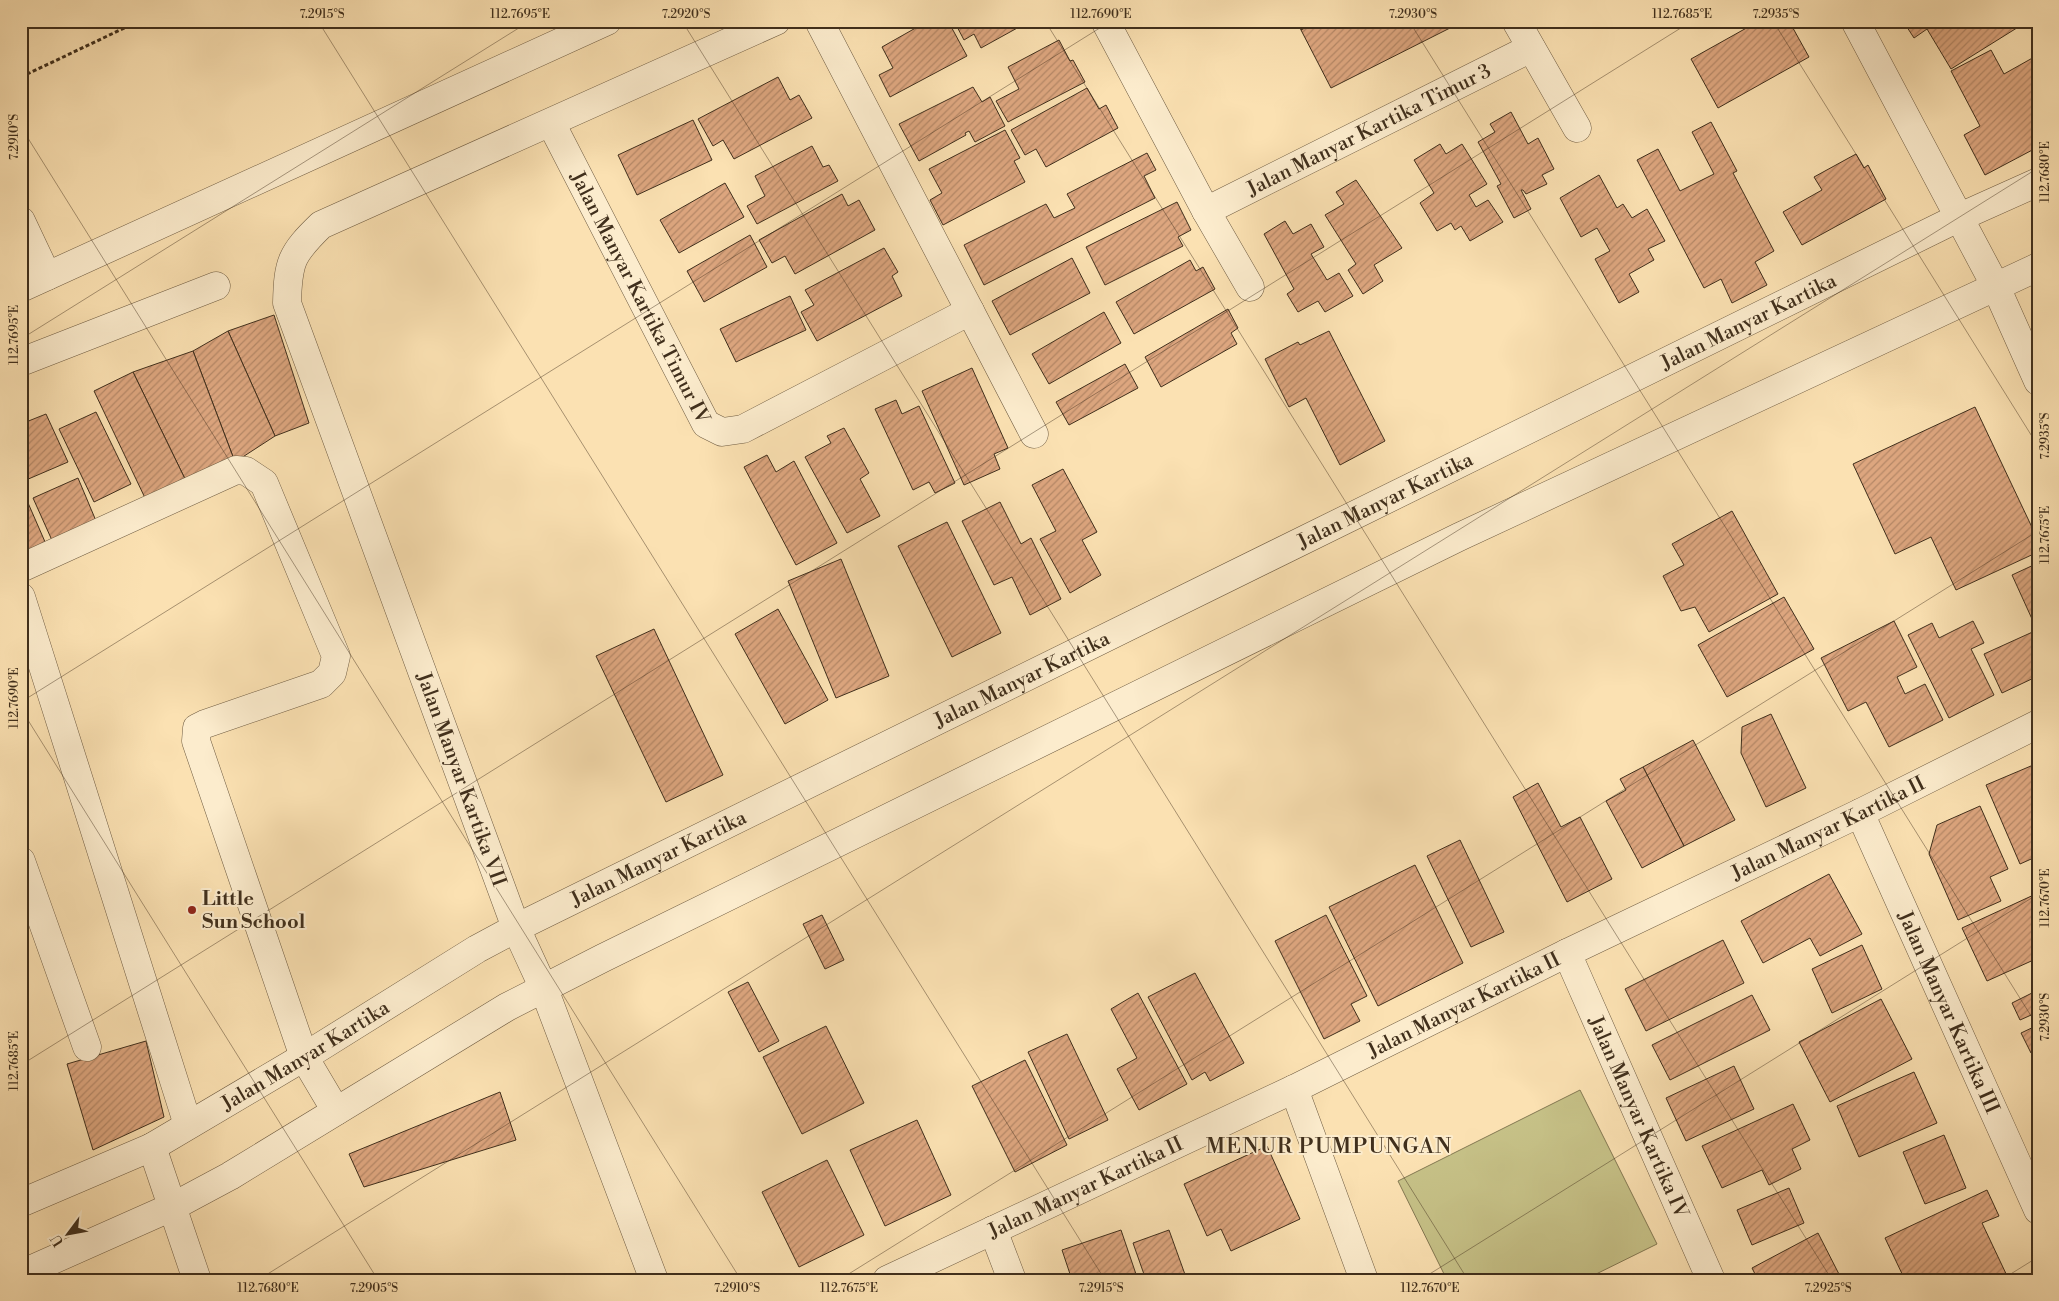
<svg xmlns="http://www.w3.org/2000/svg" width="2059" height="1301" viewBox="0 0 2059 1301" font-family="'Libre Bodoni',serif">
  <style>
    .pitch { fill: #c6c187; stroke: #837852 }
    .building { fill: url(#building-hatch); stroke: #402f1c }
    .lines { fill: none; stroke-linecap: round; stroke-linejoin: round }
    .minor-casing { stroke: #6f5c42; stroke-width: 29 }
    .path { stroke: #402f1c; stroke-width: 3; stroke-dasharray: 4 2.5; stroke-linecap: butt }
    .minor { stroke: #fceccd; stroke-width: 28 }
    .ticks { fill: none; stroke: #402f1c; stroke-width: 1; stroke-opacity: 0.45 }
    .poi-dot { fill: #8f2418; stroke: #fceccd; stroke-width: 2 }
    .labels { text-anchor: middle; stroke-width: 4; stroke-linejoin: round; paint-order: stroke }
    .street-label { font-size: 20px; fill: #402f1c; stroke: #fceccd }
    .poi-label { font-size: 20px; font-weight: bold; fill: #402f1c; stroke: #fceccd; text-anchor: start }
    .quarter-label { font-size: 22px; letter-spacing: 1px; fill: #402f1c; stroke: #fceccd }
    .neatline { fill: none; stroke: #402f1c; stroke-width: 2 }
    .ticks-label { font-size: 12px; text-anchor: middle; fill: #402f1c }
  </style>
  <defs>
    <pattern id="building-hatch" width="6" height="6" patternUnits="userSpaceOnUse" patternTransform="scale(1.25)"><rect width="6" height="6" fill="#dda67f"/><path d="M-1 1l2-2M0 6l6-6M5 7l2-2" fill="none" stroke="#b58867"/></pattern>
  </defs>
  <rect width="100%" height="100%" fill="#fbe1b2"/>
  <filter id="stains"><feTurbulence type="fractalNoise" baseFrequency=".004" numOctaves="4"/><feColorMatrix values="0 0 0 0 .2 0 0 0 0 .09 0 0 0 0 .02 0 0 0 .5 -.17"/></filter>
  <radialGradient id="worn" r=".72"><stop offset=".6" stop-color="#630" stop-opacity="0"/><stop offset="1" stop-color="#630" stop-opacity=".3"/></radialGradient>
  <polygon class="pitch" points="1580,1090 1657,1244 1584,1280 1447,1280 1398,1181"/>
  <g class="building">
    <polygon points="928,21 948,21 967,56 890,97 879,75 893,68 882,47"/>
    <polygon points="954,21 1030,21 981,48 974,34 964,40"/>
    <polygon points="1297,21 1318,21 1301,30"/>
    <polygon points="1318,21 1447,21 1450,28 1331,88 1301,30"/>
    <polygon points="1759,21 1789,21 1809,57 1718,108 1691,59"/>
    <polygon points="1903,21 2028,21 1951,69 1927,29 1914,38"/>
    <polygon points="1059,40 1070,61 1073,60 1085,82 1008,122 996,101 1019,89 1008,67"/>
    <polygon points="1991,50 2004,74 2036,56 2038,59 2038,147 1985,175 1964,135 1980,126 1951,71"/>
    <polygon points="778,77 790,100 799,95 812,118 734,159 723,140 713,146 698,119"/>
    <polygon points="973,87 982,102 990,97 1005,126 975,142 969,131 965,133 966,135 919,161 899,124"/>
    <polygon points="1087,88 1099,109 1106,105 1118,128 1046,167 1036,149 1025,155 1011,130"/>
    <polygon points="1511,112 1528,144 1538,138 1554,169 1542,175 1547,184 1526,194 1523,190 1521,190 1531,209 1514,218 1497,186 1501,184 1478,142 1495,132 1490,124"/>
    <polygon points="693,120 712,160 637,195 618,155"/>
    <polygon points="1711,122 1737,171 1733,173 1774,251 1755,262 1767,285 1732,303 1721,279 1704,288 1637,160 1658,149 1680,191 1714,174 1692,132"/>
    <polygon points="1005,130 1020,158 1014,161 1025,182 943,225 930,200 942,193 929,169"/>
    <polygon points="1440,144 1446,154 1462,144 1487,184 1469,195 1476,207 1488,200 1503,222 1470,241 1461,226 1455,230 1451,223 1437,231 1420,203 1434,193 1414,160"/>
    <polygon points="812,146 823,167 829,165 838,181 757,224 747,206 765,196 755,176"/>
    <polygon points="1147,153 1156,170 1144,176 1155,198 984,285 964,245 1046,204 1054,218 1075,208 1067,194"/>
    <polygon points="1856,154 1864,168 1868,165 1886,199 1802,245 1783,212 1822,190 1814,177"/>
    <polygon points="1599,175 1617,208 1623,204 1632,218 1647,209 1665,241 1648,249 1654,260 1629,274 1639,292 1619,303 1595,259 1610,251 1597,228 1581,237 1560,198"/>
    <polygon points="1356,180 1402,248 1374,265 1383,281 1363,294 1348,270 1356,264 1325,215 1344,204 1336,192"/>
    <polygon points="725,183 744,217 679,253 660,220"/>
    <polygon points="842,194 848,206 859,200 875,230 795,274 785,256 772,263 759,240"/>
    <polygon points="1177,202 1191,230 1178,237 1183,246 1105,285 1086,247"/>
    <polygon points="1285,221 1293,234 1311,224 1324,247 1311,254 1327,280 1339,273 1353,296 1325,312 1318,301 1298,312 1287,294 1294,289 1264,234"/>
    <polygon points="750,235 767,267 704,302 687,271"/>
    <polygon points="884,248 898,272 892,276 902,296 817,341 801,312 814,305 805,290"/>
    <polygon points="1072,258 1090,293 1010,335 992,301"/>
    <polygon points="1190,260 1196,271 1203,267 1215,289 1134,334 1116,302"/>
    <polygon points="790,296 806,330 736,362 720,329"/>
    <polygon points="1228,309 1238,328 1231,333 1237,344 1161,387 1145,357"/>
    <polygon points="1104,312 1121,343 1049,384 1032,354"/>
    <polygon points="274,315 309,423 275,436 228,331"/>
    <polygon points="228,331 275,436 235,462 193,351"/>
    <polygon points="1329,331 1385,441 1340,465 1306,398 1289,407 1265,359 1298,342 1300,345"/>
    <polygon points="193,351 235,462 186,481 133,372"/>
    <polygon points="1125,364 1138,388 1069,425 1056,402"/>
    <polygon points="972,368 1008,448 994,454 1000,469 964,485 922,391"/>
    <polygon points="133,372 186,481 146,500 94,391"/>
    <polygon points="896,400 902,414 919,406 955,483 935,493 929,482 913,490 875,409"/>
    <polygon points="1975,407 2038,540 2038,552 1956,590 1931,537 1895,554 1853,464"/>
    <polygon points="96,412 131,484 94,502 59,429"/>
    <polygon points="46,414 68,462 26,480 21,468 21,424"/>
    <polygon points="844,428 869,473 860,479 880,516 847,533 805,457 831,443 827,436"/>
    <polygon points="767,455 776,472 794,461 837,543 796,565 744,467"/>
    <polygon points="1063,469 1097,532 1082,540 1101,575 1070,593 1040,539 1056,531 1032,485"/>
    <polygon points="78,478 99,528 55,547 33,498"/>
    <polygon points="25,496 49,551 21,563 21,498"/>
    <polygon points="1000,502 1021,544 1031,538 1061,599 1030,615 1012,577 994,585 962,521"/>
    <polygon points="1732,511 1778,594 1709,632 1695,607 1681,611 1663,576 1684,565 1672,544"/>
    <polygon points="947,522 1001,633 952,657 898,546"/>
    <polygon points="841,559 889,676 836,698 788,581"/>
    <polygon points="2038,563 2038,676 2002,693 1984,654 2037,630 2012,575"/>
    <polygon points="1784,597 1814,649 1727,697 1698,645"/>
    <polygon points="778,609 828,700 785,724 735,634"/>
    <polygon points="1894,621 1917,667 1897,677 1905,694 1925,684 1943,720 1889,747 1866,702 1848,711 1821,658"/>
    <polygon points="1973,621 1984,643 1971,649 1994,695 1949,718 1908,635 1932,623 1939,638"/>
    <polygon points="654,629 723,775 666,802 596,656"/>
    <polygon points="1771,714 1806,788 1766,807 1741,753 1742,727"/>
    <polygon points="1693,740 1735,820 1684,846 1643,767"/>
    <polygon points="2038,763 2038,856 2020,864 1986,785"/>
    <polygon points="1643,767 1684,846 1642,868 1606,801 1626,790 1620,779"/>
    <polygon points="1538,783 1561,827 1580,817 1612,879 1567,902 1513,797"/>
    <polygon points="1980,806 2008,869 1990,877 2001,901 1958,920 1929,854 1937,825"/>
    <polygon points="1460,840 1504,932 1471,947 1427,856"/>
    <polygon points="1415,865 1463,963 1378,1006 1329,907"/>
    <polygon points="1829,874 1862,934 1820,956 1810,938 1763,963 1741,921"/>
    <polygon points="2038,893 2038,958 1987,981 1962,928"/>
    <polygon points="822,915 844,960 825,969 803,924"/>
    <polygon points="1326,915 1367,996 1351,1004 1360,1021 1324,1039 1275,941"/>
    <polygon points="1723,940 1744,983 1646,1031 1625,989"/>
    <polygon points="1862,945 1882,989 1832,1013 1812,969"/>
    <polygon points="1195,973 1244,1063 1210,1081 1205,1072 1192,1080 1148,997"/>
    <polygon points="748,982 779,1041 759,1052 728,992"/>
    <polygon points="2038,990 2038,1012 2020,1020 2012,1003"/>
    <polygon points="1138,993 1187,1084 1139,1110 1117,1069 1137,1058 1111,1009"/>
    <polygon points="1752,995 1770,1030 1670,1080 1652,1045"/>
    <polygon points="1881,999 1912,1059 1830,1102 1799,1042"/>
    <polygon points="2038,1025 2038,1050 2031,1053 2021,1033"/>
    <polygon points="826,1026 864,1103 802,1134 763,1057"/>
    <polygon points="1067,1034 1108,1120 1069,1139 1028,1052"/>
    <polygon points="146,1041 164,1117 93,1150 67,1064"/>
    <polygon points="1025,1060 1067,1145 1015,1172 972,1086"/>
    <polygon points="1734,1066 1754,1109 1686,1141 1666,1098"/>
    <polygon points="1914,1072 1937,1123 1859,1157 1837,1106"/>
    <polygon points="500,1092 516,1140 364,1187 349,1154"/>
    <polygon points="1793,1104 1810,1140 1792,1149 1801,1169 1769,1185 1762,1170 1722,1188 1702,1146"/>
    <polygon points="917,1120 951,1195 885,1226 850,1150"/>
    <polygon points="1944,1135 1966,1188 1925,1204 1903,1152"/>
    <polygon points="1267,1146 1300,1219 1231,1251 1221,1229 1207,1236 1184,1184"/>
    <polygon points="827,1160 864,1235 799,1267 762,1192"/>
    <polygon points="1789,1188 1804,1223 1752,1245 1737,1210"/>
    <polygon points="1987,1190 1999,1216 1982,1223 2009,1280 1905,1280 1885,1238"/>
    <polygon points="1121,1230 1138,1280 1072,1280 1062,1250"/>
    <polygon points="1169,1230 1187,1280 1146,1280 1133,1243"/>
    <polygon points="1818,1233 1842,1280 1758,1280 1752,1268"/>
  </g>
  <g class="lines">
    <g class="minor-casing">
      <g id="minor">
        <polyline points="819,21 1034,434"/>
        <polyline points="1105,21 1206,211 1250,287"/>
        <polyline points="1516,21 1577,128"/>
        <polyline points="1855,21 1996,287 2038,381"/>
        <path id="s1" d="M551,123L706,424L722,432L743,429L970,311"/>
        <path id="s2" d="M1206,211L1531,48"/>
        <polyline points="21,221 47,276"/>
        <polyline points="21,288 607,21"/>
        <polyline points="21,362 216,286"/>
        <polyline points="21,568 236,470 246,471 264,483 336,656 332,673 321,684 205,724 197,728 196,741 304,1057 336,1111"/>
        <polyline points="21,597 188,1125"/>
        <path id="s3" d="M1860,813L2038,1210"/>
        <polyline points="21,861 87,1047"/>
        <path id="s4" d="M1567,953L1711,1280"/>
        <polyline points="1294,1089 1364,1280"/>
        <polyline points="152,1147 197,1280"/>
        <path id="s5" d="M21,1203L152,1147L304,1057L477,949L516,928L1960,217L2038,182"/>
        <polyline points="993,1230 1012,1280"/>
        <polyline points="21,1274 174,1206 230,1176 507,1007 603,958 1459,537 2038,267"/>
        <path d="M654,1280L544,989L516,928L287,303C288,262 291,254 321,225L776,21"/>
        <path id="s6" d="M887,1280L1294,1089L1567,953L1860,813L2038,724"/>
      </g>
    </g>
    <polyline class="path" points="21,77 139,21"/>
    <use href="#minor" class="minor"/>
  </g>
  <path class="ticks" d="M318,21L1105,1280M682,21L1468,1280M1045,21L1832,1280M1409,21L2038,1027M1773,21L2038,446M21,127L741,1280M21,339L530,21M21,702L1111,21M21,709L378,1280M21,1065L1692,21M258,1280L2038,168M839,1280L2038,531M1420,1280L2038,894M2001,1280L2038,1257"/>
  <circle class="poi-dot" cx="192" cy="910" r="5"/>
  <g class="labels">
    <g class="street-label">
      <text dy="7" stroke="none"><textPath href="#s2" startOffset="182">Jalan Manyar Kartika Timur 3</textPath></text>
      <text dy="7" stroke="none"><textPath href="#s1" startOffset="196">Jalan Manyar Kartika Timur IV</textPath></text>
      <text dy="7" stroke="none"><textPath href="#s5" startOffset="1941">Jalan Manyar Kartika</textPath></text>
      <text dy="7" stroke="none"><textPath href="#s5" startOffset="1536">Jalan Manyar Kartika</textPath></text>
      <text dy="7" stroke="none"><textPath href="#s5" startOffset="1131">Jalan Manyar Kartika</textPath></text>
      <text transform="translate(462 779) rotate(70)" y="7">Jalan Manyar Kartika VII</text>
      <text dy="7" stroke="none"><textPath href="#s6" startOffset="1044">Jalan Manyar Kartika II</textPath></text>
      <text dy="7" stroke="none"><textPath href="#s5" startOffset="726">Jalan Manyar Kartika</textPath></text>
      <text dy="7" stroke="none"><textPath href="#s6" startOffset="639">Jalan Manyar Kartika II</textPath></text>
      <text dy="7" stroke="none"><textPath href="#s3" startOffset="218">Jalan Manyar Kartika III</textPath></text>
      <text dy="7" stroke="none"><textPath href="#s5" startOffset="321">Jalan Manyar Kartika</textPath></text>
      <text dy="7" stroke="none"><textPath href="#s4" startOffset="179">Jalan Manyar Kartika IV</textPath></text>
      <text dy="7" stroke="none"><textPath href="#s6" startOffset="219">Jalan Manyar Kartika II</textPath></text>
    </g>
    <g class="poi-label">
      <text x="202" y="905">Little<tspan x="202" dy="23">Sun School</tspan></text>
    </g>
    <g class="quarter-label">
      <text x="1329" y="1153">MENUR PUMPUNGAN</text>
    </g>
  </g>
  <rect width="2059" height="1301" fill="none" stroke="#fbe1b2" stroke-width="55"/>
  <g transform="translate(68 1234) rotate(238)" stroke="#fceccd" stroke-width="4" paint-order="stroke">
  <path d="M0-4L9 19L0 12L-9 19Z" fill="#402f1c"/>
  <text y="-8" font-size="14" font-weight="bold" text-anchor="middle" fill="#402f1c">U</text>
  </g>
  <rect x="28" y="28" width="2004" height="1246" class="neatline"/>
  <g class="ticks-label">
    <text x="322" y="18">7.2915°S</text>
    <text x="520" y="18">112.7695°E</text>
    <text x="686" y="18">7.2920°S</text>
    <text x="1101" y="18">112.7690°E</text>
    <text x="1413" y="18">7.2930°S</text>
    <text x="1682" y="18">112.7685°E</text>
    <text x="1776" y="18">7.2935°S</text>
    <text transform="translate(14 137) rotate(-90)" y="4">7.2910°S</text>
    <text transform="translate(2045 172) rotate(-90)" y="4">112.7680°E</text>
    <text transform="translate(14 335) rotate(-90)" y="4">112.7695°E</text>
    <text transform="translate(2045 436) rotate(-90)" y="4">7.2935°S</text>
    <text transform="translate(2045 535) rotate(-90)" y="4">112.7675°E</text>
    <text transform="translate(14 698) rotate(-90)" y="4">112.7690°E</text>
    <text transform="translate(2045 898) rotate(-90)" y="4">112.7670°E</text>
    <text transform="translate(2045 1017) rotate(-90)" y="4">7.2930°S</text>
    <text transform="translate(14 1061) rotate(-90)" y="4">112.7685°E</text>
    <text x="268" y="1292">112.7680°E</text>
    <text x="374" y="1292">7.2905°S</text>
    <text x="737" y="1292">7.2910°S</text>
    <text x="849" y="1292">112.7675°E</text>
    <text x="1101" y="1292">7.2915°S</text>
    <text x="1430" y="1292">112.7670°E</text>
    <text x="1828" y="1292">7.2925°S</text>
  </g>
  <rect width="100%" height="100%" filter="url(#stains)"/>
  <rect width="100%" height="100%" fill="url(#worn)"/>
</svg>
